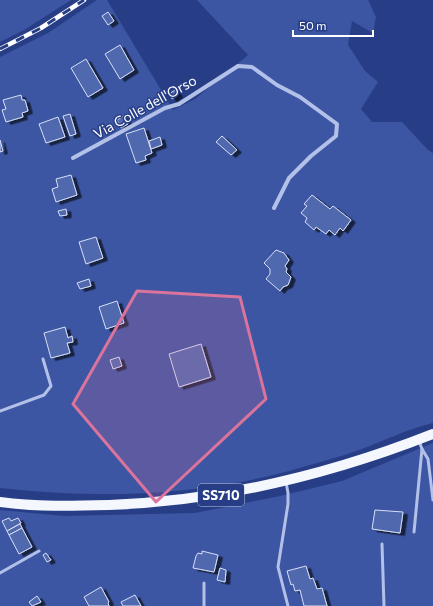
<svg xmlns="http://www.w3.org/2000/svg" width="433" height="606" viewBox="0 0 433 606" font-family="Commissioner,sans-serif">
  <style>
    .green { fill: #3c56a3 }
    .building { fill: #5067ae; stroke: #d7dff6; filter: url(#shadow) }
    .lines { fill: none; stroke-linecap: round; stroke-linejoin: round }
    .lane { stroke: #b3c0e8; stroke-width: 3 }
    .street { stroke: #b3c0e8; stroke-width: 4 }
    .primary { stroke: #f5f7fe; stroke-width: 10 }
    .rail-casing { stroke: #fff; stroke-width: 4.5 }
    .rail { stroke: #273e87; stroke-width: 3; stroke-dasharray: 9; stroke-linecap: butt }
    .marked { fill: #da749d; fill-opacity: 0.2; stroke: #da749d; stroke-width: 3; stroke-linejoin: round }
    .labels { text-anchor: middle; stroke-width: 3; stroke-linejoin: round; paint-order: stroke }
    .shield { fill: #273e87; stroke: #bec5db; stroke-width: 1 }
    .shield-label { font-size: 13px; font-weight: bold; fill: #fff }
    .street-label { font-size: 14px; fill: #fff; stroke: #273e87 }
  </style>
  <defs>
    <filter id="shadow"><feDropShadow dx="4.5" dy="2.5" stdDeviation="0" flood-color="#0009"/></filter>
  </defs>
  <rect width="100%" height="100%" fill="#273e87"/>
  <g class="green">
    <polygon points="0,0 71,0 24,30 0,42"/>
    <path d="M97,0H107L173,110L195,99L248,55L197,0H368L376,17L373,33L352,21L348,45L365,71L378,82L361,109L372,122H402L428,150L433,153V423C407,429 384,441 359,450C337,458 312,464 289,471C196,496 96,499 0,488V57L48,33Z"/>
    <polygon points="433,443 433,606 0,606 0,510 64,516 195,513 280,496 342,481"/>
  </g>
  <g class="building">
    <polygon points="108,12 114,21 108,25 102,16"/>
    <polygon points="120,45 134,70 120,79 105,54"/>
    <polygon points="86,59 103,88 88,97 71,68"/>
    <polygon points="175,90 178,95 172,99 169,94"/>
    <polygon points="21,95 22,100 25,100 28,111 22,113 23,117 6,122 2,110 6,109 3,100"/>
    <polygon points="70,114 76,134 70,136 63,116"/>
    <polygon points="124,116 128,124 121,128 117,120"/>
    <polygon points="58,117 65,137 46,143 39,124"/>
    <polygon points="144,128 152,153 145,156 146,160 136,163 126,134"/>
    <polygon points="222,136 237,150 231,155 216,142"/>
    <polygon points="160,137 162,145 151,149 149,141"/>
    <polygon points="0,140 3,151 0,152"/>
    <polygon points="71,175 77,195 56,202 52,189 58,187 56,179"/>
    <polygon points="312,195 330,209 333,206 351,220 343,231 340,228 335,235 329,230 326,234 316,227 314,230 305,222 307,218 301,213 307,206 304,204"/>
    <polygon points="66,209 67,215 60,216 58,211"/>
    <polygon points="96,237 103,258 86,264 79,242"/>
    <polygon points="276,250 284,253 289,260 285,266 287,269 286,272 291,277 288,285 283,287 280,291 266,279 270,274 270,269 264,263"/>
    <polygon points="89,279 91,286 80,289 77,283"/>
    <polygon points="117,301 124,323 106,329 99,307"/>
    <polygon points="65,327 68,338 72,336 73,342 67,343 70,353 51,358 44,333"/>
    <polygon points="201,344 211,377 179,387 169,354"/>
    <polygon points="119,357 122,366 113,369 110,360"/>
    <polygon points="375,510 403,512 400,533 372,529"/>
    <polygon points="9,518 11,521 18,518 21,523 7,531 2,521"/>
    <polygon points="20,524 22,528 9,535 7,531"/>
    <polygon points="22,528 32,547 19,554 9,535"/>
    <polygon points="202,551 218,555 214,572 193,568 196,556 198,553 202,554"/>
    <polygon points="46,553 51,560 47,562 43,555"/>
    <polygon points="306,566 310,579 313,578 317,589 322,588 327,606 304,606 300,590 295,591 293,584 291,585 287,571"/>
    <polygon points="220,568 226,570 225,582 217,580"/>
    <polygon points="101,587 109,602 108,603 109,606 89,606 84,597"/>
    <polygon points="135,595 141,606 123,606 121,602"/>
    <polygon points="37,596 41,602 32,606 29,602"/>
  </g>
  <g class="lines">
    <g class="lane">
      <polyline points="0,411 44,395 51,386 43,359"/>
      <polyline points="422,449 428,459 433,500"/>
      <polyline points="286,482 288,493 288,504 278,567 288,606"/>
      <polyline points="414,532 422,449 419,441"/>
      <polyline points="382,544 384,606"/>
      <polyline points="0,573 39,551"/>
      <polyline points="204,583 204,606"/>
    </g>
    <polyline class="street" points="73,158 165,108 179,104 238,66 252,67 277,85 300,97 337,124 336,136 311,156 289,178 274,208"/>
    <path class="primary" d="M0,502C36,507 73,506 109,505C221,501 329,475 433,434"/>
    <g class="rail-casing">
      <polyline id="rail" points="0,49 41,28 84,0"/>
    </g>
    <use href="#rail" class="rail"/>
  </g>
  <path class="marked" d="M137,291L240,297L266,399L156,502L73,404Z"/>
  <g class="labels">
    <rect class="shield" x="198" y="484" width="46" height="22" rx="3"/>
    <g class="shield-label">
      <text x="221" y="500">SS710</text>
    </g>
    <g class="street-label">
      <text transform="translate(145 107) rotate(-29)" y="5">Via Colle dell'Orso</text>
    </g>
  </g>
  <path d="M293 30v6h80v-6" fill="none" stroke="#ffffff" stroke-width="2"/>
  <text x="299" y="30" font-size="12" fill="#ffffff" stroke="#273e87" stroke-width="3" paint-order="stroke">50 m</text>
</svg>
